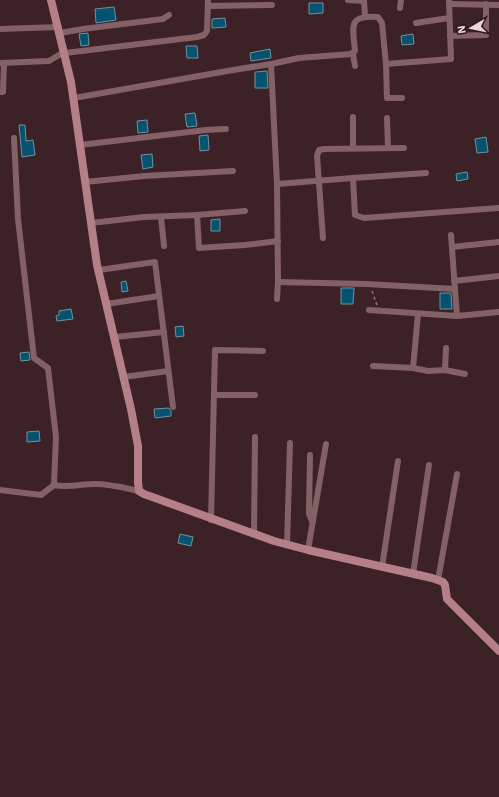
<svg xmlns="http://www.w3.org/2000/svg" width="499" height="797" viewBox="0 0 499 797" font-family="'Work Sans',sans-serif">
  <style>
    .building { fill: #05536e; stroke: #7291a0 }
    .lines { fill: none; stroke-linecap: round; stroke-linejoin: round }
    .path { stroke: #917a7e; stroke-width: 1.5; stroke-dasharray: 3 3; stroke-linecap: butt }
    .street { stroke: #836166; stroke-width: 6 }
    .secondary { stroke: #b57f87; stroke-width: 8 }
  </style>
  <rect width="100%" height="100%" fill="#3c2226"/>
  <g class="building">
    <polygon points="309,3 323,3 323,13 309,14"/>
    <polygon points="114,7 116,20 96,23 95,9"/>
    <polygon points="225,18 226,27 212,28 212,19"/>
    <polygon points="88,33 89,45 81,46 79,34"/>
    <polygon points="413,34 414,44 402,45 401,36"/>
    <polygon points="186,46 197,46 198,58 187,58"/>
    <polygon points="270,49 271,58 251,61 250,53"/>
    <polygon points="267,71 268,88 255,88 255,72"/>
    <polygon points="195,113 197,126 187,127 185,114"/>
    <polygon points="147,120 148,132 138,133 137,121"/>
    <polygon points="19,125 25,125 26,141 33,140 35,155 22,157"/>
    <polygon points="208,135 209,150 200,151 199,136"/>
    <polygon points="486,137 488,152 477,153 475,139"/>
    <polygon points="152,154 153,167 143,169 141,155"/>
    <polygon points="467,172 468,179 457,181 456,174"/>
    <polygon points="220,219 220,231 211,231 211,220"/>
    <polygon points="126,281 128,291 122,292 121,282"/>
    <polygon points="341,288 354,288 353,304 341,304"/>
    <polygon points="440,293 451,293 452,309 440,309"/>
    <polygon points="71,309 73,319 57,321 56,316 59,315 59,311"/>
    <polygon points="183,326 184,336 176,337 175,327"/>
    <polygon points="29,352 30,360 21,361 20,353"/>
    <polygon points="169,408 171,411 171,416 155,418 154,409"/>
    <polygon points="39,431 40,441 27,442 27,432"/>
    <polygon points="180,534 193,537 191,546 178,543"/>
  </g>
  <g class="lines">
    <polyline class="path" points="372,291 377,305"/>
    <g class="street">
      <polyline points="348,0 364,1"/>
      <polyline points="364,0 365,16"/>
      <polyline points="449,4 499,5"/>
      <polyline points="208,6 272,5"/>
      <polyline points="400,8 401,0"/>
      <polyline points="416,23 449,18"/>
      <polyline points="0,29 59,27"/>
      <polyline points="60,33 83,29 163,19 169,15"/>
      <polyline points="450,36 486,35 486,4"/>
      <polyline points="65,53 197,37 204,35 207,31 208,0"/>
      <polyline points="353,54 355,66"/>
      <polyline points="0,63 49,61 64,52"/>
      <polyline points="271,64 277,184 278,282 277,299"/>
      <polyline points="386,64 451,59 449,0"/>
      <polyline points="0,92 3,92 4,63"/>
      <path d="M74,98L233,70L271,64L299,58L351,54L355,51C353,26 347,15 378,17L382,23L386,64L387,98H402"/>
      <polyline points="353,117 353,148"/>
      <polyline points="387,118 388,148"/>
      <polyline points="14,138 18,219 34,358 48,368 56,437 54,485"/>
      <polyline points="80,145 206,130 226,129"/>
      <polyline points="353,178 355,215 364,218 499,208"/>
      <polyline points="85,182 144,176 233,171"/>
      <polyline points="277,184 353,178 426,173"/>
      <polyline points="197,215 199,248 245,245 278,241"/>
      <polyline points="161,217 164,246"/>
      <polyline points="91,223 144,217 197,215 245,211"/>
      <polyline points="451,235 457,316"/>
      <polyline points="323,238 317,156 319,150 324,149 404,148"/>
      <polyline points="452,247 499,242"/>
      <polyline points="99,270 155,262 173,407"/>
      <polyline points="454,281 499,276"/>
      <polyline points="278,282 366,284 455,289"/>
      <polyline points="106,304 159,296"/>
      <polyline points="369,310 457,316 499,312"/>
      <polyline points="115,337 164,332"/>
      <polyline points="373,366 413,368 428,371 445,370 465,374"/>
      <polyline points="413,368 418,314"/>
      <polyline points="445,370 446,348"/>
      <polyline points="124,377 168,371"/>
      <polyline points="214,395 255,395"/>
      <polyline points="310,455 309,514 312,521"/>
      <path d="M0,490L41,495L54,485C68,488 81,484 95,484C110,484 125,488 139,491"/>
      <polyline points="211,520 215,350 263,351"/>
      <polyline points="254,534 255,437"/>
      <polyline points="287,545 290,443"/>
      <polyline points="308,550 326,444"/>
      <polyline points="382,567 398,461"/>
      <polyline points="413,574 429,465"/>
      <polyline points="438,580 457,474"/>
    </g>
    <polyline class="secondary" points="51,0 71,82 97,265 131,409 138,446 138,482 139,491 144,494 274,541 308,550 432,578 443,582 445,585 447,599 499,651"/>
  </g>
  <g transform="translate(471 28) rotate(261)" stroke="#31181c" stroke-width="3" paint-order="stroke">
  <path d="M0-3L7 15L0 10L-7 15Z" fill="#ebd8db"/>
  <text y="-6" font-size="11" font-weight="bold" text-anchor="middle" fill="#ebd8db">N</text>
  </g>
</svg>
